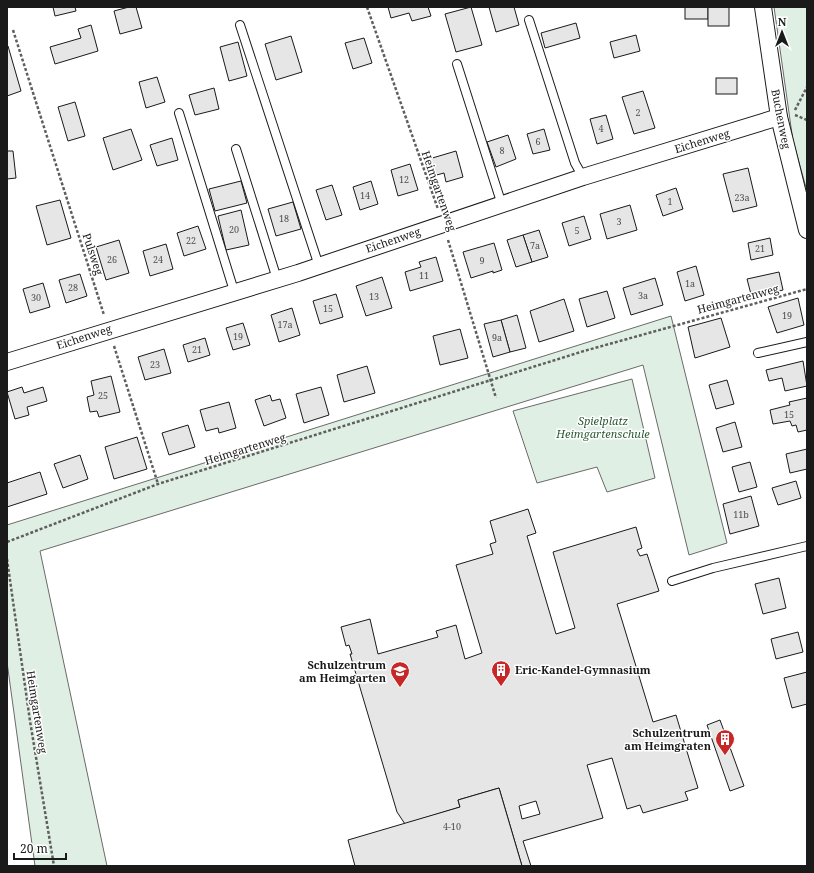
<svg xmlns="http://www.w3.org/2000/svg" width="814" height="873" viewBox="0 0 814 873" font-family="'Noto Serif',serif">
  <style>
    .green { fill: #e0efe3; stroke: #6a6a6a }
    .building { fill: #e6e6e6; stroke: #1a1a1a; fill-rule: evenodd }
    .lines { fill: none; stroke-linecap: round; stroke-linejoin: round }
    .lane-casing { stroke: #1a1a1a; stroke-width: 10 }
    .street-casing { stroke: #1a1a1a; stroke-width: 18 }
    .path { stroke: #5f5f5f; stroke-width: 2.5; stroke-dasharray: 3 2; stroke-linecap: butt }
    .lane { stroke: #fff; stroke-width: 8 }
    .street { stroke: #fff; stroke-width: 16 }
    .labels { text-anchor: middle; stroke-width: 3; stroke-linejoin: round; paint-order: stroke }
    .number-label { font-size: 9px; fill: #4d4d4d }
    .street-label { font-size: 11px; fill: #1a1a1a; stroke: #fff }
    .park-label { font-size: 11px; font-style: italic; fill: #2b5a34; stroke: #fff }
    .poi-label { font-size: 11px; font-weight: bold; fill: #1a1a1a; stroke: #fff; text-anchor: end }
  </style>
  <rect width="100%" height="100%" fill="#fff"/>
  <g class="green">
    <polygon points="774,7 807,7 807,191 793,141"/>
    <polygon points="671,316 727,543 689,555 643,365 40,551 107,866 35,866 7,662 7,525"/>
    <polygon points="632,379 655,478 607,492 597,467 537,483 513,411"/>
  </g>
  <g class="building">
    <polygon points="53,7 75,7 76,11 55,16"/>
    <polygon points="129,7 136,7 142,28 120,34 114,11"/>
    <polygon points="388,7 428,7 431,16 412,21 409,13 391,18"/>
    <polygon points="471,7 482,45 456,52 445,14"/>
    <polygon points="489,7 514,7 519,25 496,32"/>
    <rect x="685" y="7" width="23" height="12"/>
    <rect x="708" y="7" width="21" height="19"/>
    <polygon points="576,23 580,38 545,48 541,33"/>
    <polygon points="91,25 98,51 55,64 50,47 81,38 78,29"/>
    <polygon points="636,35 640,51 614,58 610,42"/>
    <polygon points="291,36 302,72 276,80 265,44"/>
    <polygon points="364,38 372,63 353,69 345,43"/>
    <polygon points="238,42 247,76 229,81 220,47"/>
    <polygon points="8,46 21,91 7,96 7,47"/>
    <polygon points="157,77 165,102 146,108 139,82"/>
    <rect x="716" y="78" width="21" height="16"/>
    <polygon points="214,88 219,109 195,115 189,95"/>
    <polygon points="643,91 655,128 634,134 622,97"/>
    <polygon points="75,102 85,136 68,141 58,107"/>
    <polygon points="606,115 613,139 597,144 590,119"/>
    <polygon points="131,129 142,160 113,170 103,138"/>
    <polygon points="544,129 550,150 533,154 527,134"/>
    <polygon points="508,135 516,159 496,167 487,142"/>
    <polygon points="172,138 178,160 157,166 150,145"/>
    <polygon points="7,151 13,151 16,178 7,179"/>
    <polygon points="456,151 463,177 446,182 444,173 433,176 429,159"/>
    <polygon points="410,164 418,190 398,196 391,170"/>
    <polygon points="748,168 757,206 733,212 723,174"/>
    <polygon points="241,181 247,203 215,211 209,189"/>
    <polygon points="371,181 378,204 360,210 353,187"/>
    <polygon points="332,185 342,215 326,220 316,190"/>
    <polygon points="676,188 683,209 663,216 656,195"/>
    <polygon points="60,200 71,238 47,245 36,206"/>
    <polygon points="293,202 301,229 276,236 268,209"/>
    <polygon points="630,205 637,230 607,239 600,214"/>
    <polygon points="241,210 249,245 226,250 218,216"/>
    <polygon points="584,216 591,239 569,246 562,223"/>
    <polygon points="198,226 206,249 184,256 177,233"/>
    <polygon points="539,230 548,257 532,262 523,235"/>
    <polygon points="523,235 532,262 516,267 507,240"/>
    <polygon points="770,238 773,255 751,260 748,243"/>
    <polygon points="119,240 129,273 106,280 96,247"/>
    <polygon points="494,243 502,270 493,273 493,271 471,278 463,252"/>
    <polygon points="166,244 173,269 150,276 143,251"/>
    <polygon points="436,257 443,281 410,291 405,272 421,267 419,262"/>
    <polygon points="696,266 704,295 685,301 677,272"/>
    <polygon points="779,272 783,290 752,298 747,279"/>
    <polygon points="80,274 87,296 66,303 59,280"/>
    <polygon points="382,277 392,308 366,316 356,286"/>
    <polygon points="655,278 663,305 631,315 623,288"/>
    <polygon points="43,283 50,307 30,313 23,289"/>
    <polygon points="607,291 615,318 587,327 579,299"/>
    <polygon points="336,294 343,317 320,324 313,301"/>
    <polygon points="798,298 804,325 777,333 768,307"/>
    <polygon points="564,299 574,331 539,342 530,311"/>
    <polygon points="292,308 300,335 279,342 271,315"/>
    <polygon points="517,315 526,348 510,352 501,320"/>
    <polygon points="721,318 730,347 695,358 688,327"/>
    <polygon points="501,320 510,352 493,357 484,324"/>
    <polygon points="243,323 250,345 233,350 226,328"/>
    <polygon points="460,329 468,358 440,365 433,336"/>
    <polygon points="205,338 210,355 188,362 183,345"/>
    <polygon points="164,349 171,373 145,380 138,357"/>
    <polygon points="803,361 807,386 785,391 782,378 769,381 766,370"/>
    <polygon points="367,366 375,393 344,402 337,375"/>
    <polygon points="111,376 120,412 99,417 97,411 90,412 87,397 94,395 91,381"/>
    <polygon points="727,380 734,404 716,409 709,385"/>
    <polygon points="22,387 24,393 43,387 47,401 27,407 29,415 15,419 7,392"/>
    <polygon points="321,387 329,415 304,423 296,394"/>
    <polygon points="270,395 272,401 280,399 286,418 264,426 255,400"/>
    <polygon points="807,398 807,430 798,432 796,425 792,426 790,421 773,424 770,410 790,405 789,402"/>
    <polygon points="229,402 236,428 219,433 218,428 206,431 200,410"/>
    <polygon points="735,422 742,447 723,452 716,428"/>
    <polygon points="188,425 195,447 169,455 162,433"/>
    <polygon points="137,437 147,469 114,479 105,447"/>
    <polygon points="807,449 807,469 790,473 786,454"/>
    <polygon points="80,455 88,479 63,488 54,464"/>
    <polygon points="750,462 757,487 739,492 732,467"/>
    <polygon points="40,472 47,494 7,507 7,483"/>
    <polygon points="796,481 801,498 778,505 772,488"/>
    <polygon points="751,496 759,526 730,534 723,504"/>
    <path d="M528,509L536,533L527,536L556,634L575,628L553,552L636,527L642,548L637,550L640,556L647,554L659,591L617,604L653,722L676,715L698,788L685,792L688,800L643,813L640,805L627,809L612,758L587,765L603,818L523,841L531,866H522L499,788L458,800L460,807L405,824L397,812L350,654H352L349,645L346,646L341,627L370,619L378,654L438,637L436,631L456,625L465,659L482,653L456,565L493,554L490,544L496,542L490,521ZM536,801L540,814L522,819L519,806Z"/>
    <polygon points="779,578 786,608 763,614 755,584"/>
    <polygon points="798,632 803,652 776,659 771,639"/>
    <polygon points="807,672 807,704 792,708 784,678"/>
    <polygon points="720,720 744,786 730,791 707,725"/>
    <polygon points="499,788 522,866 355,866 348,840 460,807 458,800"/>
  </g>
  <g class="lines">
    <g class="lane-casing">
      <g id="lane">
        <polyline points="529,20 575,163 583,177"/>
        <polyline points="240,25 319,266"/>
        <polyline points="457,64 502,205"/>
        <polyline points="179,113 234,291"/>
        <polyline points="236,149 277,279"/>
        <polyline points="758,353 807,342"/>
        <polyline points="672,581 713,568 807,546"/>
      </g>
    </g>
    <g class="street-casing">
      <g id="street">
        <polyline points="763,7 779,117 807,230"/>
        <polyline points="7,362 298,273 583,177 779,117"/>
      </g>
    </g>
    <g class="path">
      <polyline points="367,7 438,209"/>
      <polyline points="13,30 104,315"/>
      <polyline points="795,110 807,87"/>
      <polyline points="795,115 807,120"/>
      <polyline points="448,240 496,398"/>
      <polyline points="114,346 158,484"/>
      <polyline points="7,542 158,484 584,351 807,289"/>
      <polyline points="7,559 30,721 54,866"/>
    </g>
    <use href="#lane" class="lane"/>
    <use href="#street" class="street"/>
  </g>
  <defs>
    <g id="building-pin" transform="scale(1)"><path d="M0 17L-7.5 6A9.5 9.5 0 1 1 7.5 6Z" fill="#c62828" stroke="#fff"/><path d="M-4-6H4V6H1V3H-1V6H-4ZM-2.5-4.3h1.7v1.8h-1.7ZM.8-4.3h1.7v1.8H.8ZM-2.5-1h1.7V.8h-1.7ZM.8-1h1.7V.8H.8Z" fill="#fff"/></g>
    <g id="school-pin" transform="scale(1)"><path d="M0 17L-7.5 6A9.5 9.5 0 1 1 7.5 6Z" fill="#c62828" stroke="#fff"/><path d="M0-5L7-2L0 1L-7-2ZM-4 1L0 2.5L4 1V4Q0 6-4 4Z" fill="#fff"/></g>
  </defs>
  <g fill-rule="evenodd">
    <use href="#building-pin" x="501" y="670"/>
    <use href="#school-pin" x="400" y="671"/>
    <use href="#building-pin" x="725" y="739"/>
  </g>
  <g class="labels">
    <g class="number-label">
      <text x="638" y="116">2</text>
      <text x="601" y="132">4</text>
      <text x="538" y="145">6</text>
      <text x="502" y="154">8</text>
      <text x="404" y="183">12</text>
      <text x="365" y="199">14</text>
      <text x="742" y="201">23a</text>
      <text x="670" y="205">1</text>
      <text x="284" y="222">18</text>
      <text x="619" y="225">3</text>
      <text x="234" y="233">20</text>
      <text x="577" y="234">5</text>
      <text x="191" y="244">22</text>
      <text x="535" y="249">7a</text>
      <text x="760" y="252">21</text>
      <text x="112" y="263">26</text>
      <text x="158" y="263">24</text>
      <text x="482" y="264">9</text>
      <text x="424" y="279">11</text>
      <text x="690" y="287">1a</text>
      <text x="73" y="291">28</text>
      <text x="643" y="299">3a</text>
      <text x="374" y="300">13</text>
      <text x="36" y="301">30</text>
      <text x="328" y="312">15</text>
      <text x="787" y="319">19</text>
      <text x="285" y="328">17a</text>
      <text x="238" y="340">19</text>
      <text x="497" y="341">9a</text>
      <text x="197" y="353">21</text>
      <text x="155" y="368">23</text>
      <text x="103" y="399">25</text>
      <text x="789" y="418">15</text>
      <text x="741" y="518">11b</text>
      <text x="452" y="830">4-10</text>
    </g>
    <g class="street-label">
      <text transform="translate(781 119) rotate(79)" y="4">Buchenweg</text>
      <text transform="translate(702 141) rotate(-17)" y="4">Eichenweg</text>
      <text transform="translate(439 191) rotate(71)" y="4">Heimgartenweg</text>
      <text transform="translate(393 240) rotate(-19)" y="4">Eichenweg</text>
      <text transform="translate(93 254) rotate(72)" y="4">Pulsweg</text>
      <text transform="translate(738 299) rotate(-15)" y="4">Heimgartenweg</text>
      <text transform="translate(84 337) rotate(-18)" y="4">Eichenweg</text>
      <text transform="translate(245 449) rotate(-17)" y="4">Heimgartenweg</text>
      <text transform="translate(37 712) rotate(81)" y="4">Heimgartenweg</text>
    </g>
    <g class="park-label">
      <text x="603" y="425">Spielplatz<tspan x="603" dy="13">Heimgartenschule</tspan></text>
    </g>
    <g class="poi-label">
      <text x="386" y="669">Schulzentrum<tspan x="386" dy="13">am Heimgarten</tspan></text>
      <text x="515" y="674" text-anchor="start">Eric-Kandel-Gymnasium</text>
      <text x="711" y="737">Schulzentrum<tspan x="711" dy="13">am Heimgraten</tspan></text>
    </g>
  </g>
  <rect width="814" height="873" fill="none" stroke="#1a1a1a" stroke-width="16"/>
  <g transform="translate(782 32)" stroke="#ffffff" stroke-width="3" paint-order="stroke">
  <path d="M0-3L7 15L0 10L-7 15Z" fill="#1a1a1a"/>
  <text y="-6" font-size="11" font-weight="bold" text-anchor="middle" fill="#1a1a1a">N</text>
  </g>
  <path d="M14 853v6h52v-6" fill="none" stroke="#1a1a1a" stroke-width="2"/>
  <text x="20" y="853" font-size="12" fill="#1a1a1a" stroke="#ffffff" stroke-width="3" paint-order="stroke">20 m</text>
</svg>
